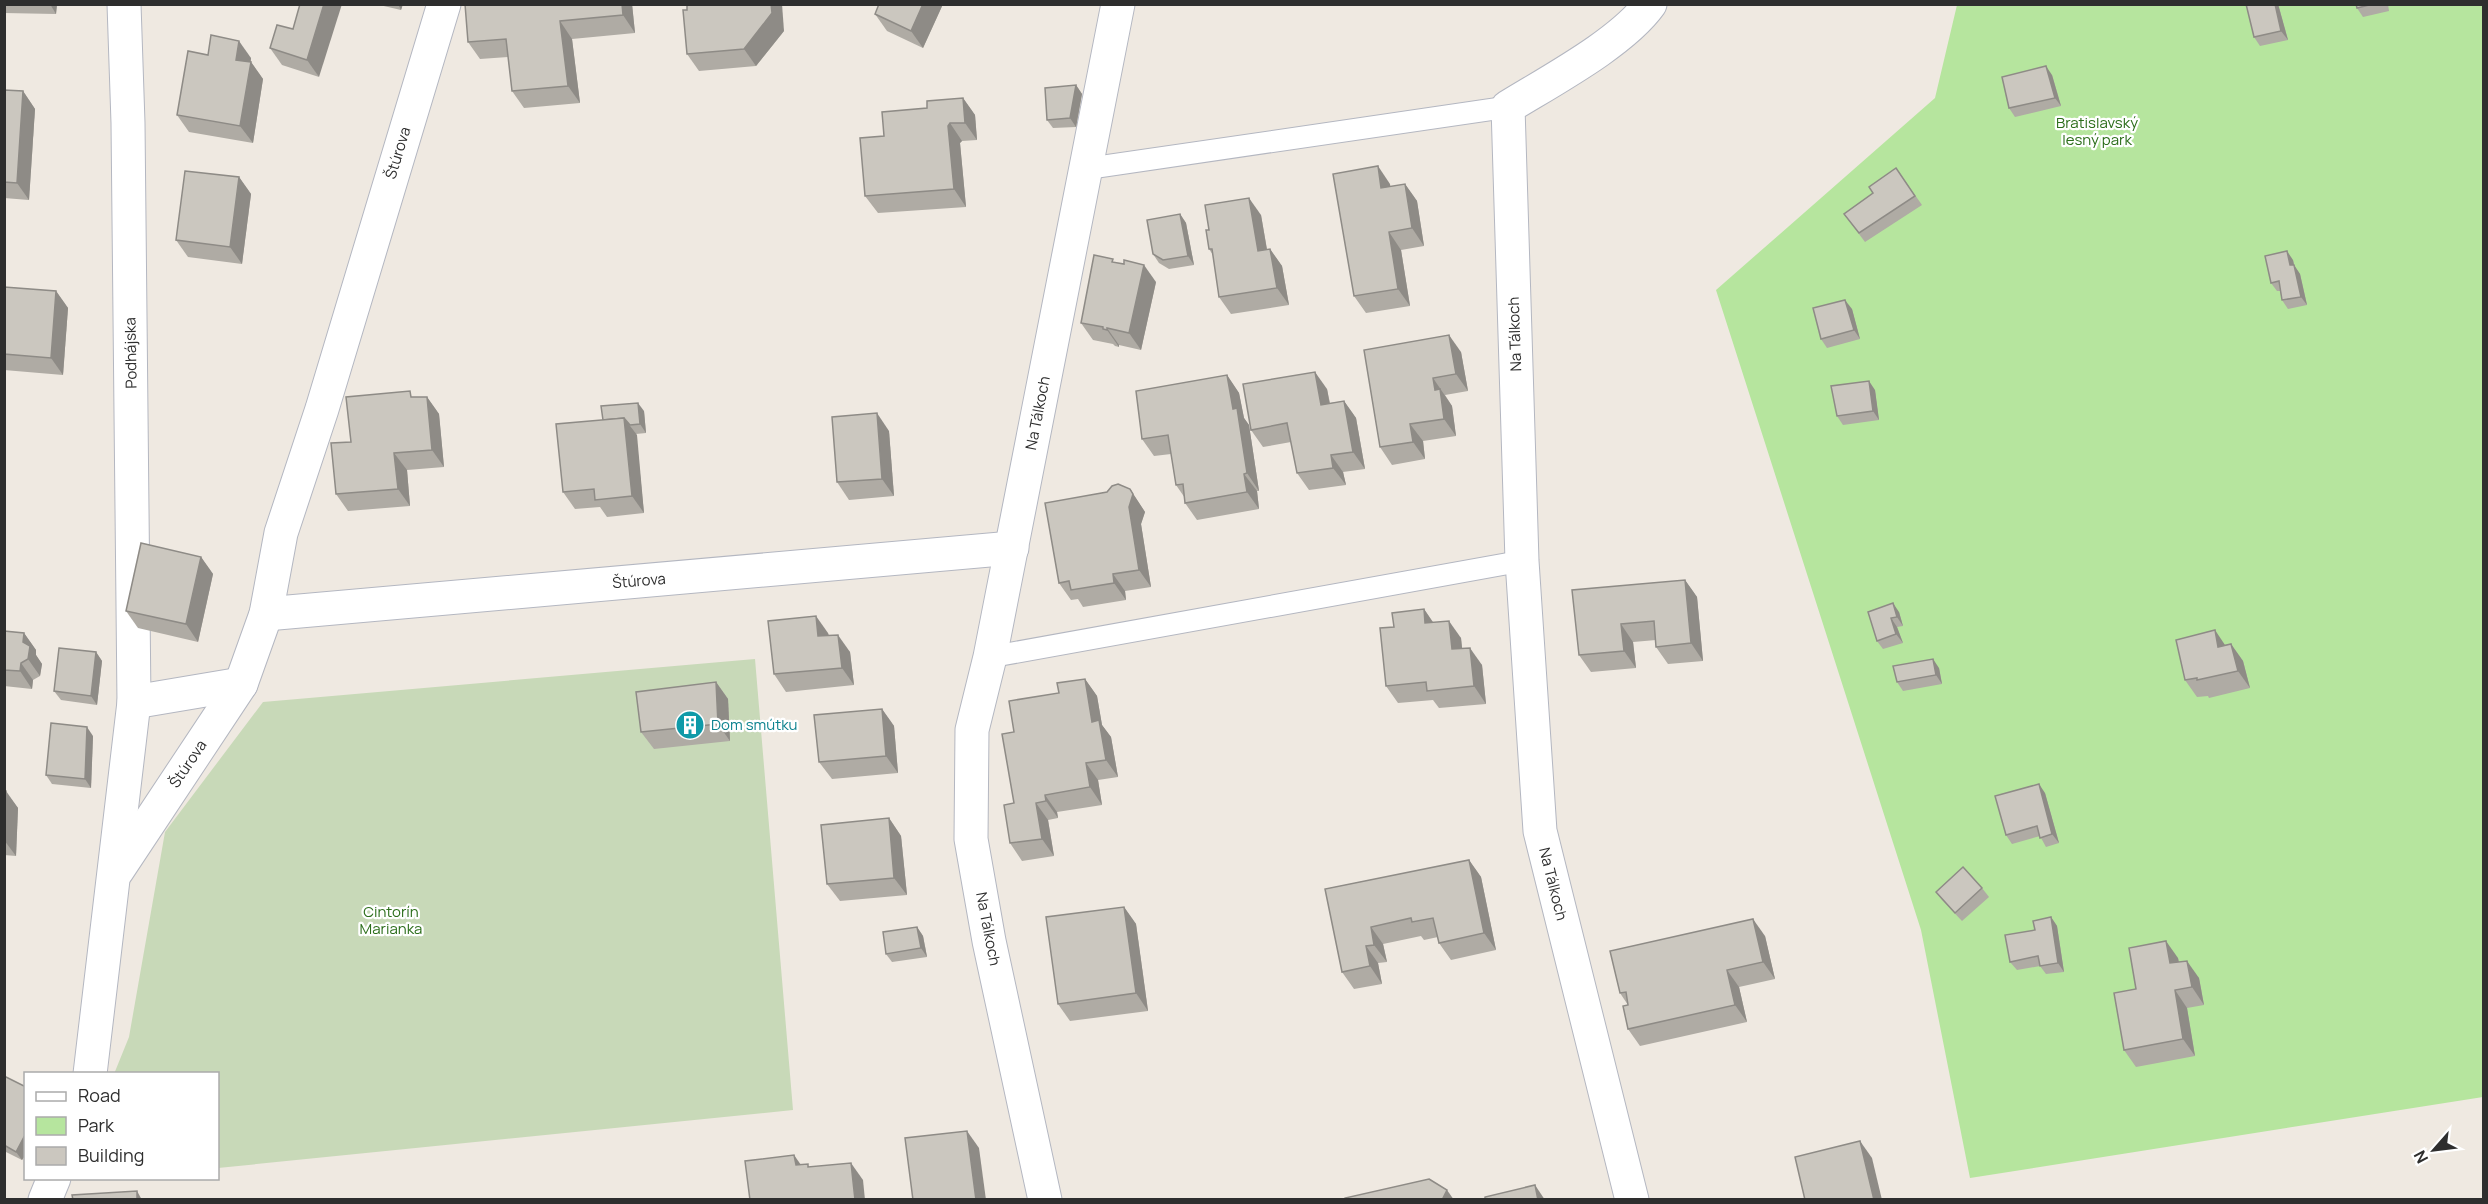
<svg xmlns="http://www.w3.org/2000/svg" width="2488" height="1204" viewBox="0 0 2488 1204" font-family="Manrope,sans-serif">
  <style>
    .green { fill: #b6e59e }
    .cemetery { fill: #c8d9b8 }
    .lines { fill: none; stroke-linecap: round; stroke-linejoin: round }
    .lane-casing { stroke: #b4b7c1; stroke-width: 23 }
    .street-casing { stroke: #b4b7c1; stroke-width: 35 }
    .lane { stroke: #fff; stroke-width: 21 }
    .street { stroke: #fff; stroke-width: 33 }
    .wall { fill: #afaba4 }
    .shaded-wall { fill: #8e8b86 }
    .building { fill: #cbc7bf; stroke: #8e8b86; stroke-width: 1.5 }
    .labels { text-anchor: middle; stroke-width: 4.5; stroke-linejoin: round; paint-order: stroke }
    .park-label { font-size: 15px; fill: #2c6e1b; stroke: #fff }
    .street-label { font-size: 15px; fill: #2e2e2e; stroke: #fff }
    .culture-label { font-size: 15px; fill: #0d838f; stroke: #fff; text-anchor: start }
  </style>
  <rect width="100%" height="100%" fill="#efe9e1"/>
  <polygon class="green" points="1957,5 2483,5 2483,1097 1970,1178 1921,930 1716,290 1935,98"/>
  <polygon class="cemetery" points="755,659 793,1110 218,1168 218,1074 114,1074 129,1037 165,832 263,702"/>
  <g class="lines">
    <g class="lane-casing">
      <g id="lane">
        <polyline points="1084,169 1508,107"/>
        <polyline points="990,657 1522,561"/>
      </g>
    </g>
    <g class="street-casing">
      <g id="street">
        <polyline points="266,614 1012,548"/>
        <polyline points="134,702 241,684"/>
        <polyline points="117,871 241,684 266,614 281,533 322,409 444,4"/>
        <polyline points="90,1074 134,702 128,123 124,4"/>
        <polyline points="45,1200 54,1178"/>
        <polyline points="1045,1200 989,941 971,839 972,730 990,657 1118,4"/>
        <path d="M1632,1200L1540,831L1522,561L1508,107C1550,81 1622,43 1650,4"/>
      </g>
    </g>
    <use href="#lane" class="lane"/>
    <use href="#street" class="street"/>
  </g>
  <g class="wall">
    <polygon points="4,4 57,4 56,14 4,13"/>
    <polygon points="375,4 403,4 401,10"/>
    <polygon points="632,4 635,33 572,39 580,103 524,108 512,91 508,57 480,59 468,42"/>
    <polygon points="943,4 923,48 887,31 875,14"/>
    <polygon points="2246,4 2278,4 2288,40 2260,46 2254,37"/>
    <polygon points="2356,4 2388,4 2389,11 2363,17 2357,8"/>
    <polygon points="293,29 319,77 282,65 270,48"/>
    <polygon points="784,31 756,66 699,71 687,54"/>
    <polygon points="208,55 251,58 251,62 263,79 253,143 189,132 177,115"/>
    <polygon points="2052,75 2061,106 2015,117 2009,108"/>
    <polygon points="1076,85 1082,94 1076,127 1053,128 1047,120"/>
    <polygon points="4,90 23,91 35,109 29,200 4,198"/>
    <polygon points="963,98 975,115 977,140 962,141 960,143 966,207 878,213 865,196 884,136 927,108"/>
    <polygon points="1896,168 1922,205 1865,242 1844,214 1873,193"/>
    <polygon points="239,177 251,194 242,264 188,257 176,240"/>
    <polygon points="1390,184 1390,187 1405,184 1417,201 1424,246 1401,250 1410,306 1366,313 1354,296"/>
    <polygon points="1180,214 1186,223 1194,265 1169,269 1159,263 1153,254"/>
    <polygon points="1261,215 1267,249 1270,249 1282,266 1289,305 1231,314 1219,297 1213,255 1209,249"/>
    <polygon points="2293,260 2294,265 2300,274 2307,305 2288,309 2282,300 2280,291 2277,291 2271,283"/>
    <polygon points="1156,282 1141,350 1119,345 1119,347 1115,346 1113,344 1093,340 1081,323"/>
    <polygon points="4,287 56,291 68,308 63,375 4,370"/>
    <polygon points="1852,309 1860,339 1827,348 1821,339"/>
    <polygon points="1364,350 1461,352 1468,391 1445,395 1452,406 1456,436 1423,441 1425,459 1392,465 1380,447"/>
    <polygon points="1227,375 1239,393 1244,418 1249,425 1259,491 1257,491 1259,509 1197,520 1185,503 1185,498 1176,485 1171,454 1154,456 1142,439"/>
    <polygon points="1327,389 1330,403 1344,401 1356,418 1365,469 1343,472 1346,485 1309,490 1297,473 1291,442 1263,447 1251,430"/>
    <polygon points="1875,390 1879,420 1843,425 1837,416"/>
    <polygon points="415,397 427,397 439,414 444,467 407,470 410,506 348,511 336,494 351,442"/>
    <polygon points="644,411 646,433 636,434 644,513 607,517 600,507 575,509 563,492 603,420"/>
    <polygon points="889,431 894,496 849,500 837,482"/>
    <polygon points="1130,489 1145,512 1141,524 1151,587 1125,591 1126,600 1083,607 1078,599 1071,600 1059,583"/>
    <polygon points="201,557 213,574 198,642 138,628 126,611"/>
    <polygon points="1685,580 1697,597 1703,661 1668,664 1656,647 1656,640 1633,642 1636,668 1591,672 1579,655"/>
    <polygon points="1424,609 1433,622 1461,638 1462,649 1482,665 1486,704 1439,708 1433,700 1398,703 1386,686 1394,627"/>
    <polygon points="1868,612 1899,612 1903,626 1897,627 1903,643 1883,649 1877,641"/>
    <polygon points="4,631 24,633 36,650 36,655 42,664 40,676 33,680 32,689 4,686"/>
    <polygon points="828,633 829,635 850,652 854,685 786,692 774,674"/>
    <polygon points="2231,644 2243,661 2250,688 2209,698 2208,696 2197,697 2185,680 2225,645"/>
    <polygon points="96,652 102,661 97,705 61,700 54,691"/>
    <polygon points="1939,668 1942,684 1903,691 1897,682"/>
    <polygon points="1085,679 1097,696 1102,725 1111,737 1118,777 1098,780 1102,805 1057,812 1058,818 1048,820 1054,856 1022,861 1010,843 1014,803 1014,732 1059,693"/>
    <polygon points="716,682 728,699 730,741 654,749 641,732"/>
    <polygon points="882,709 894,726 898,773 832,779 819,762"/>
    <polygon points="93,736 91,788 52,784 46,775"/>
    <polygon points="4,790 18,808 16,856 4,855"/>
    <polygon points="2045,793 2059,843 2046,847 2040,836 2012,844 2006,835"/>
    <polygon points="889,818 901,836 907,895 840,901 827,884"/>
    <polygon points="1469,860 1481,877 1496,950 1451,960 1439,943 1438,937 1424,940 1421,936 1383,944 1387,962 1378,963 1382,984 1354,989 1342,972 1325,889"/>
    <polygon points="1982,888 1989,897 1962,921 1942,900 1936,892"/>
    <polygon points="1124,907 1136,924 1148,1011 1070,1021 1058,1004"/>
    <polygon points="2051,917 2057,926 2064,972 2046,974 2040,966 2017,970 2010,962 2035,930"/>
    <polygon points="917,927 923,936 927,957 892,962 886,954"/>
    <polygon points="1765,936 1775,979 1739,987 1747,1022 1640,1046 1628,1029 1628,1005 1620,993"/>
    <polygon points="2178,958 2179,962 2199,978 2204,1005 2187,1008 2195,1056 2136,1067 2124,1050 2136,989"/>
    <polygon points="4,1076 26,1087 26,1154 22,1160 4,1151"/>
  </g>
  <g class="shaded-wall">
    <polygon points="50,4 57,4 56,14"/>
    <polygon points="324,4 342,4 319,77 307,60"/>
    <polygon points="398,4 403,4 401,10"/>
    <polygon points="622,4 632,4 635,33 623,15"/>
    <polygon points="771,4 782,4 784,31 756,66 744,49"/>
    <polygon points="923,4 943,4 923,48 911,31"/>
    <polygon points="2275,4 2278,4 2288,40 2281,31"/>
    <polygon points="560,21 572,39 580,103 568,86"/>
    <polygon points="239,41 251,58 248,77 236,60"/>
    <polygon points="251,62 263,79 253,143 240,126"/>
    <polygon points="2046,66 2052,75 2061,106 2055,98"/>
    <polygon points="1076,85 1082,94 1076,127 1070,118"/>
    <polygon points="23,91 35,109 29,200 17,183"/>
    <polygon points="963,98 975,115 977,140 965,123"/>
    <polygon points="950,123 962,141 960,143 966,207 954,189 948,126"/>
    <polygon points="1378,166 1390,184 1393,205 1381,188"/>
    <polygon points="239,177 251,194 242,264 230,247"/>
    <polygon points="1405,184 1417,201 1424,246 1412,228"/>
    <polygon points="1249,198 1261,215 1270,268 1258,251"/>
    <polygon points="1180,214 1186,223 1194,265 1188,256"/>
    <polygon points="1389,232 1401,250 1410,306 1398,289"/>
    <polygon points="1270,249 1282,266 1289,305 1277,288"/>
    <polygon points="2287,251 2293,260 2296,274 2290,265"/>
    <polygon points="1144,265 1156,282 1141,350 1129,333"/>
    <polygon points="2294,265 2300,274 2307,305 2301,297"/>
    <polygon points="56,291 68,308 63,375 51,358"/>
    <polygon points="1845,300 1852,309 1860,339 1854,330"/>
    <polygon points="1107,328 1119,345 1119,347 1107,330"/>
    <polygon points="1449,335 1461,352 1468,391 1456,374"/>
    <polygon points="1315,372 1327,389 1333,422 1321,405"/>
    <polygon points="1227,375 1239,393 1244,418 1249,425 1259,491 1247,473 1233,409"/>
    <polygon points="1433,378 1452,406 1456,436 1444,419 1435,390"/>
    <polygon points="1869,381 1875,390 1879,420 1873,411"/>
    <polygon points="427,397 439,414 444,467 432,450"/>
    <polygon points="1344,401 1356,418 1365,469 1353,452"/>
    <polygon points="638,403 644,411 646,433 640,424"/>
    <polygon points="877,413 889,431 894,496 882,479"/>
    <polygon points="624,418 637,435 644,513 632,496"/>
    <polygon points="1410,424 1423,441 1425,459 1413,442"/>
    <polygon points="394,453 407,470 410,506 398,489"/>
    <polygon points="1331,455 1343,472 1346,485 1333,468"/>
    <polygon points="1244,474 1257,491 1259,509 1247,492"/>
    <polygon points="1130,489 1145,512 1141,524 1151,587 1139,570 1129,507"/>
    <polygon points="201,557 213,574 198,642 186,624"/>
    <polygon points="1113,574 1125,591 1126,600 1114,583"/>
    <polygon points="1685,580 1697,597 1703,661 1691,643"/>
    <polygon points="1893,603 1899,612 1903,626 1897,617"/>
    <polygon points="1424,609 1436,627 1425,623"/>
    <polygon points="816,616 828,633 830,653 818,636"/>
    <polygon points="1891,618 1897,627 1903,643 1896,634"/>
    <polygon points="1449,621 1461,638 1464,667 1452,649"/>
    <polygon points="1621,624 1633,642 1636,668 1624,651"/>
    <polygon points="2215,630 2227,648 2218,647"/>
    <polygon points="24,633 36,650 36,655 42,664 40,676 28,659 23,642"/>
    <polygon points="838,635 850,652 854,685 842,668"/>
    <polygon points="2231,644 2243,661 2250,688 2238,671"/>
    <polygon points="1470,648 1482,665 1486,704 1474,686"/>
    <polygon points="96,652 102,661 97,705 91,696"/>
    <polygon points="1933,659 1939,668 1942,684 1936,675"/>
    <polygon points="21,663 33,680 32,689 20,671"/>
    <polygon points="1085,679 1097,696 1102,725 1111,737 1118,777 1106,760 1092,722"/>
    <polygon points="716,682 728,699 730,741 718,724"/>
    <polygon points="882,709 894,726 898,773 886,756"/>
    <polygon points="87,727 93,736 91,788 85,779"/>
    <polygon points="1086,763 1098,780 1102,805 1090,787"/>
    <polygon points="2039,784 2045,793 2059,843 2052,834"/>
    <polygon points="6,791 18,808 16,856 4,840"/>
    <polygon points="1045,795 1057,812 1058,818 1046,801"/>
    <polygon points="1036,803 1048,820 1054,856 1042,839"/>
    <polygon points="889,818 901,836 907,895 894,878"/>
    <polygon points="1469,860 1481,877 1496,950 1484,933"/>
    <polygon points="1124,907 1136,924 1148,1011 1136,993"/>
    <polygon points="2051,917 2057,926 2064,972 2058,963"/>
    <polygon points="1753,919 1765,936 1775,979 1763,962"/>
    <polygon points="917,927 923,936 927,957 921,948"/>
    <polygon points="1371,927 1383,944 1387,962 1374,945"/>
    <polygon points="2166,941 2178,958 2182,980 2170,963"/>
    <polygon points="1366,946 1378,963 1382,984 1370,966"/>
    <polygon points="2187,961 2199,978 2204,1005 2192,987"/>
    <polygon points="1727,970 1739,987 1747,1022 1735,1005"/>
    <polygon points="2175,990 2187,1008 2195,1056 2183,1039"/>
    <polygon points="967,1131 979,1148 986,1200 976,1200"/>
    <polygon points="26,1133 26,1154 22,1160 16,1152"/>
    <polygon points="1860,1141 1872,1158 1882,1200 1874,1200"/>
    <polygon points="794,1155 806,1172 796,1165"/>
    <polygon points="851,1163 863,1180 865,1200 855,1200"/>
    <polygon points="1535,1185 1545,1200 1538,1200"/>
    <polygon points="1447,1190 1454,1200 1442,1200"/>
    <polygon points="137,1191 142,1200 137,1200"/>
  </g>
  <g class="building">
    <polygon points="300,4 324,4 307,60 270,48 277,25 293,29"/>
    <polygon points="465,4 622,4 623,15 560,21 568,86 512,91 506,39 468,42"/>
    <polygon points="687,4 771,4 772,13 744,49 687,54 683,10 687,10"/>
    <polygon points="879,4 923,4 911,31 875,14"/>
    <polygon points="2246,4 2275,4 2281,31 2254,37"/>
    <polygon points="2356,4 2373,4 2357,8"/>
    <polygon points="211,35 239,41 236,60 251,62 240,126 177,115 188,51 208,55"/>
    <polygon points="2046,66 2055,98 2009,108 2002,77"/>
    <polygon points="1076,85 1070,118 1047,120 1045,88"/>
    <polygon points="4,90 23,91 17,183 4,182"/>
    <polygon points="963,98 965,123 950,123 948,126 954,189 865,196 860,138 884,136 882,112 927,108 927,101"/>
    <polygon points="1378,166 1381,188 1405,184 1412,228 1389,232 1398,289 1354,296 1333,174"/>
    <polygon points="1896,168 1915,196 1859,233 1844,214 1873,193 1869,187"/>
    <polygon points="185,171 239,177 230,247 176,240"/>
    <polygon points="1249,198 1258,251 1270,249 1277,288 1219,297 1212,249 1209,249 1206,230 1209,230 1205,205"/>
    <polygon points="1180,214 1188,256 1163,260 1153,254 1147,220"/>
    <polygon points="2287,251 2290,265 2294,265 2301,297 2282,300 2279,281 2271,283 2265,256"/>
    <polygon points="1094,255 1113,259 1112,262 1124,264 1124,260 1144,265 1129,333 1107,328 1107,330 1103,329 1103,327 1081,323"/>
    <polygon points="4,287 56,291 51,358 4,354"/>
    <polygon points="1845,300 1854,330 1821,339 1813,308"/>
    <polygon points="1449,335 1456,374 1433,378 1435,390 1440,389 1444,419 1410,424 1413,442 1380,447 1364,350"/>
    <polygon points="1315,372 1321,405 1344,401 1353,452 1331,455 1333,468 1297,473 1287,423 1251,430 1243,384"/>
    <polygon points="1227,375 1233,409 1237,408 1247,473 1244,474 1247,492 1185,503 1183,484 1176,485 1168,435 1142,439 1136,391"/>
    <polygon points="1869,381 1873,411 1837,416 1831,386"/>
    <polygon points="410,391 411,397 427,397 432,450 394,453 398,489 336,494 331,443 351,442 346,397"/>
    <polygon points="638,403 640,424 630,425 624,418 603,420 601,406"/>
    <polygon points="877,413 882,479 837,482 832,417"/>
    <polygon points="624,418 632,496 595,500 594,489 563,492 556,424"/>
    <polygon points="1118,484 1130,489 1133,494 1129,507 1139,570 1113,574 1114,583 1071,590 1069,581 1059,583 1045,503 1107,492 1112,486"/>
    <polygon points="141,543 201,557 186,624 126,611"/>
    <polygon points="1685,580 1691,643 1656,647 1654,621 1621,624 1624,651 1579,655 1572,590"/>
    <polygon points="1893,603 1897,617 1891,618 1896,634 1877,641 1868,612"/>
    <polygon points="1424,609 1425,623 1449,621 1452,649 1470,648 1474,686 1427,691 1426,682 1386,686 1380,628 1394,627 1392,613"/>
    <polygon points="816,616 818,636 838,635 842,668 774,674 768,621"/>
    <polygon points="2215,630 2218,647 2231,644 2238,671 2197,680 2197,678 2185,680 2176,640"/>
    <polygon points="4,631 24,633 23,642 30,646 28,659 21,663 20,671 4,670"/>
    <polygon points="59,648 96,652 91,696 54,691"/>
    <polygon points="1933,659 1936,675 1897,682 1893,666"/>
    <polygon points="1085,679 1092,722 1099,720 1106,760 1086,763 1090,787 1045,795 1046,801 1036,803 1042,839 1010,843 1004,805 1014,803 1002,734 1014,732 1009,701 1059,693 1057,683"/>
    <polygon points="716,682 718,724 641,732 636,692"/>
    <polygon points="882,709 886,756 819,762 814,715"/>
    <polygon points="51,723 87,727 85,779 46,775"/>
    <polygon points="2039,784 2052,834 2040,838 2037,826 2006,835 1995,796"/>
    <polygon points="4,790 6,791 4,824"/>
    <polygon points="889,818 894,878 827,884 821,825"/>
    <polygon points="1469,860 1484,933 1439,943 1433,918 1412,922 1411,918 1371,927 1374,945 1366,946 1370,966 1342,972 1325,889"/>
    <polygon points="1963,867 1982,888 1955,913 1936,892"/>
    <polygon points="1124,907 1136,993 1058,1004 1046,917"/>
    <polygon points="2051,917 2058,963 2040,966 2038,956 2010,962 2005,935 2035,930 2033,921"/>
    <polygon points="1753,919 1763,962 1727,970 1735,1005 1628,1029 1623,1006 1628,1005 1626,992 1620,993 1610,951"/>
    <polygon points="917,927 921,948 886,954 883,932"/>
    <polygon points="2166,941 2170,963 2187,961 2192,987 2175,990 2183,1039 2124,1050 2114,993 2136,989 2129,948"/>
    <polygon points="4,1076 26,1087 26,1133 16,1152 4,1145"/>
    <polygon points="967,1131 976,1200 913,1200 905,1138"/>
    <polygon points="1860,1141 1874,1200 1805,1200 1795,1157"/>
    <polygon points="794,1155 796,1165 808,1164 808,1167 851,1163 855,1200 750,1200 745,1161"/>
    <polygon points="1429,1179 1447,1190 1442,1200 1345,1200 1345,1198"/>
    <polygon points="1535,1185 1538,1200 1485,1200 1485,1197"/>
    <polygon points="137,1191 137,1200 73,1200 72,1195"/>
  </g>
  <defs>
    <g id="building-disc" transform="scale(1.5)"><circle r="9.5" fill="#0f9aa8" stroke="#fff"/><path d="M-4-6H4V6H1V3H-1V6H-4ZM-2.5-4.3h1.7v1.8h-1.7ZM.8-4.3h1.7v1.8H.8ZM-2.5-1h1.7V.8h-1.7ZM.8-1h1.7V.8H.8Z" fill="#fff"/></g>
  </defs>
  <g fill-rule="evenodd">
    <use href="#building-disc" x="690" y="725"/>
  </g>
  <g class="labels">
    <g class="park-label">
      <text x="2097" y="128">Bratislavský<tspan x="2097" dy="17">lesný park</tspan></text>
      <text x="391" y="917">Cintorín<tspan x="391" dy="17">Marianka</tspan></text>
    </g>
    <g class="street-label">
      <text transform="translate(398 153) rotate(-73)" y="5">Štúrova</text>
      <text transform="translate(1515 334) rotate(-92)" y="5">Na Tálkoch</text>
      <text transform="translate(131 353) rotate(-91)" y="5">Podhájska</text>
      <text transform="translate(1038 413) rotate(-79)" y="5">Na Tálkoch</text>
      <text transform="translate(639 581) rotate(-5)" y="5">Štúrova</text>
      <text transform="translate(188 764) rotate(-56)" y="5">Štúrova</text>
      <text transform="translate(1553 884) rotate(76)" y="5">Na Tálkoch</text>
      <text transform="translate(988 929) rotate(79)" y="5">Na Tálkoch</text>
    </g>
    <g class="culture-label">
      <text x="711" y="730">Dom smútku</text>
    </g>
  </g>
  <rect width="2488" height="1204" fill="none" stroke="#2e2e2e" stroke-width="12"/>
  <rect x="24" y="1072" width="195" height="108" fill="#ffffff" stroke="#ababab" stroke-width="1.5"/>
  <rect x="36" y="1092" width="30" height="9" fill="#ffffff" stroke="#ababab" stroke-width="1.5"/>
  <text x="78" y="1102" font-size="18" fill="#2e2e2e">Road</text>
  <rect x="36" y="1117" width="30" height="18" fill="#b6e59e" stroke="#ababab" stroke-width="1.5"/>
  <text x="78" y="1132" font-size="18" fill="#2e2e2e">Park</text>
  <rect x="36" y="1147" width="30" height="18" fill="#cbc7bf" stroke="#ababab" stroke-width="1.5"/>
  <text x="78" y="1162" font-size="18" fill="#2e2e2e">Building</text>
  <g transform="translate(2434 1150) rotate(242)" stroke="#ffffff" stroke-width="4.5" paint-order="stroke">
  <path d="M0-4.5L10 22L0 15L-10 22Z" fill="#2e2e2e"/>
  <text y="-9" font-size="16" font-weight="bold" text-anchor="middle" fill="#2e2e2e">N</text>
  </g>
</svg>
